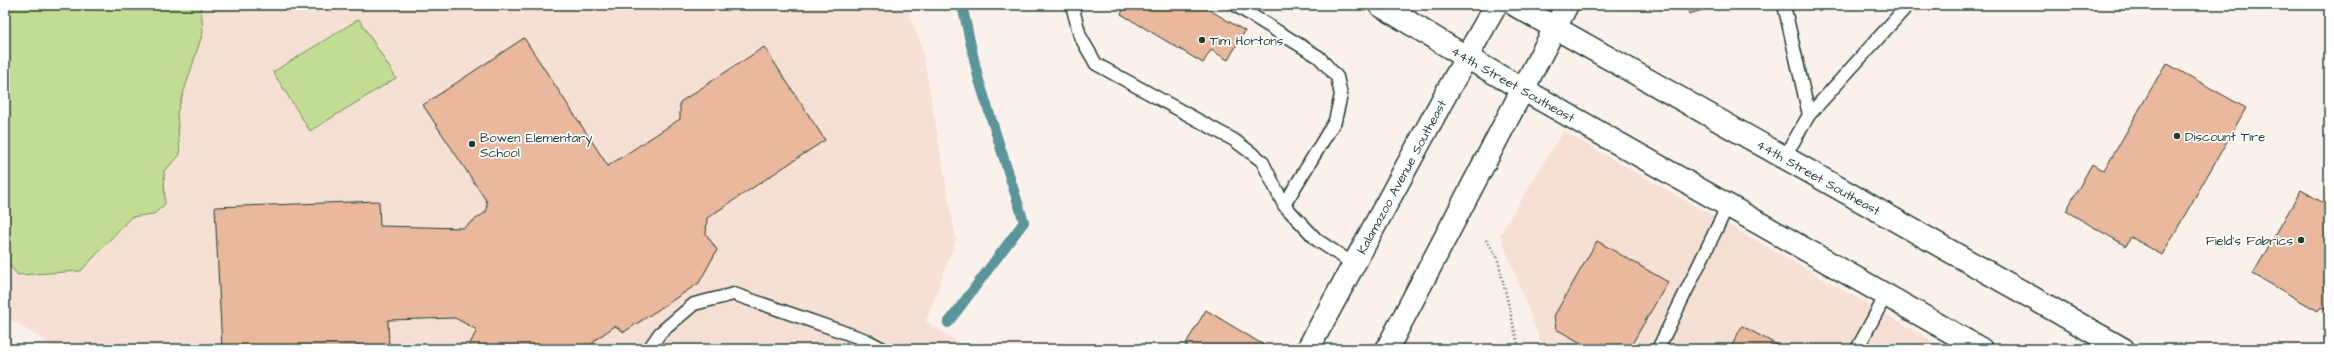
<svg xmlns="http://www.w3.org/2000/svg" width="2334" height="354" viewBox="0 0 2334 354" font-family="'Architects Daughter',sans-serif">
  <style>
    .built { fill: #f6e0d3 }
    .green { fill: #c2dc93; stroke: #708c64 }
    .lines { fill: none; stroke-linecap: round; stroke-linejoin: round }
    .stream { stroke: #5a959a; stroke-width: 10 }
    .building { fill: #eab89c; stroke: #1f3d34 }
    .service-casing { stroke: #1f3d34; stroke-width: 15 }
    .secondary-casing { stroke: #1f3d34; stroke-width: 25 }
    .primary-casing { stroke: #1f3d34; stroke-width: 25 }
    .path { stroke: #1f3d34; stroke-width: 2.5; stroke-dasharray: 1 3; stroke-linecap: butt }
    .service { stroke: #fff; stroke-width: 12 }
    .secondary { stroke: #fff; stroke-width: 22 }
    .primary { stroke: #fff; stroke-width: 22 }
    .poi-dot { fill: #1f3d34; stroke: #fff; stroke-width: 1.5 }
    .labels { text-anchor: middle; stroke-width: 3.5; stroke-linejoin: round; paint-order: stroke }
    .poi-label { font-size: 13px; fill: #1f3d34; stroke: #fff; text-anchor: start }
    .street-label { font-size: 13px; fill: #1f3d34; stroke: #fff }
  </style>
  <rect width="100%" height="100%" fill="#fbf1eb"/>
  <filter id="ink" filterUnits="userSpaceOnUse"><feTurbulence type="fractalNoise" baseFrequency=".025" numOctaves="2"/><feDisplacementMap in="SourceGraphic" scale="8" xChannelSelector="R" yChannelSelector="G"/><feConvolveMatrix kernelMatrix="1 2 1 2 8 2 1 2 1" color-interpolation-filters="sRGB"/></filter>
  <g filter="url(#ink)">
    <g class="built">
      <polygon points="5,5 906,5 922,48 956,240 926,321 967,349 57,349 5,316"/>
      <polygon points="1563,131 1947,349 1543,349 1500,234"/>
    </g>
    <g class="green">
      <polygon points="19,5 201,5 203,32 177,113 180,155 164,171 165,204 154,214 131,217 81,271 18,275 5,261 5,15"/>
      <polygon points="359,19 396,78 310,131 273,72"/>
    </g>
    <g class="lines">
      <polyline class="stream" points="948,323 1024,222 978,77 962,5"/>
    </g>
    <g class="building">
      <polygon points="1126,5 1201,5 1245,31 1228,60 1211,50 1203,63 1121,14"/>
      <polygon points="1687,5 1719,5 1689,14"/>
      <polygon points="524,38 608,166 680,119 680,102 764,47 825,140 707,218 706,234 717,250 699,283 624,332 615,326 595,340 590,349 467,349 477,330 455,318 388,320 389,349 222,349 215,207 379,201 380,226 463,228 486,212 487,202 423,105"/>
      <polygon points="2166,63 2246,108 2162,255 2131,237 2126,246 2066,211 2092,164 2104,171"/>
      <polygon points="2301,190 2329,206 2329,311 2321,307 2318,311 2253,274"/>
      <polygon points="1597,241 1668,282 1629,349 1592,349 1556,329 1554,316"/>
      <polygon points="1206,310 1267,347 1266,349 1192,349 1185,345"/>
      <polygon points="1742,326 1785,349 1730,349"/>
    </g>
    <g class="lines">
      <g class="service-casing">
        <g id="service">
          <polyline points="1072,5 1080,36 1096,64 1234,140 1262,161 1284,205 1317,240 1355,265"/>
          <polyline points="1235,5 1319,57 1337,77 1341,95 1335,121 1284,205"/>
          <polyline points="1784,5 1809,115 1784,158"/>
          <polyline points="1809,115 1908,5"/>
          <polyline points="649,349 660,333 694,304 734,294 866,340 883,349"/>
          <polyline points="1658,349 1728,205"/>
          <polyline points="1857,349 1886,295"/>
        </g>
      </g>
      <g class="secondary-casing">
        <g id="secondary">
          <path id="s1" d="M1308,349L1448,90L1496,5"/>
          <polyline points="1387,349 1567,5"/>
        </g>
      </g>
      <g class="primary-casing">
        <g id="primary">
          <path id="s2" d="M1380,5L1466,57L1981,349"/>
          <path id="s3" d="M1515,5L2123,349"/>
        </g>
      </g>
      <polyline class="path" points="1486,240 1497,256 1519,349"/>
      <use href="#service" class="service"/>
      <use href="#secondary" class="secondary"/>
      <use href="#primary" class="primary"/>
    </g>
  </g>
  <g class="poi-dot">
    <circle cx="1202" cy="40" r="4"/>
    <circle cx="2177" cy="136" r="4"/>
    <circle cx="472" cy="144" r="4"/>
    <circle cx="2301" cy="240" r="4"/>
  </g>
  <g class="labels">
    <g class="poi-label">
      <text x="1210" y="45">Tim Hortons</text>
      <text x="2185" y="141">Discount Tire</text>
      <text x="480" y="142">Bowen Elementary<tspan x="480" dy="15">School</tspan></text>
      <text x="2293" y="245" text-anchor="end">Field's Fabrics</text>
    </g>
    <g class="street-label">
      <text dy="5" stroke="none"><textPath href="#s2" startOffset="155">44th Street Southeast</textPath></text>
      <text dy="5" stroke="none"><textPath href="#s1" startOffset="196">Kalamazoo Avenue Southeast</textPath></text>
      <text dy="5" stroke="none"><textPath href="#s3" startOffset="349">44th Street Southeast</textPath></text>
    </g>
  </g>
  <rect width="2334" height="354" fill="none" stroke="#fff" stroke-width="20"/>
  <rect x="10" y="10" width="2314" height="334" fill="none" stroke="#1f3d34" stroke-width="1.5" filter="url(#ink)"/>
</svg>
